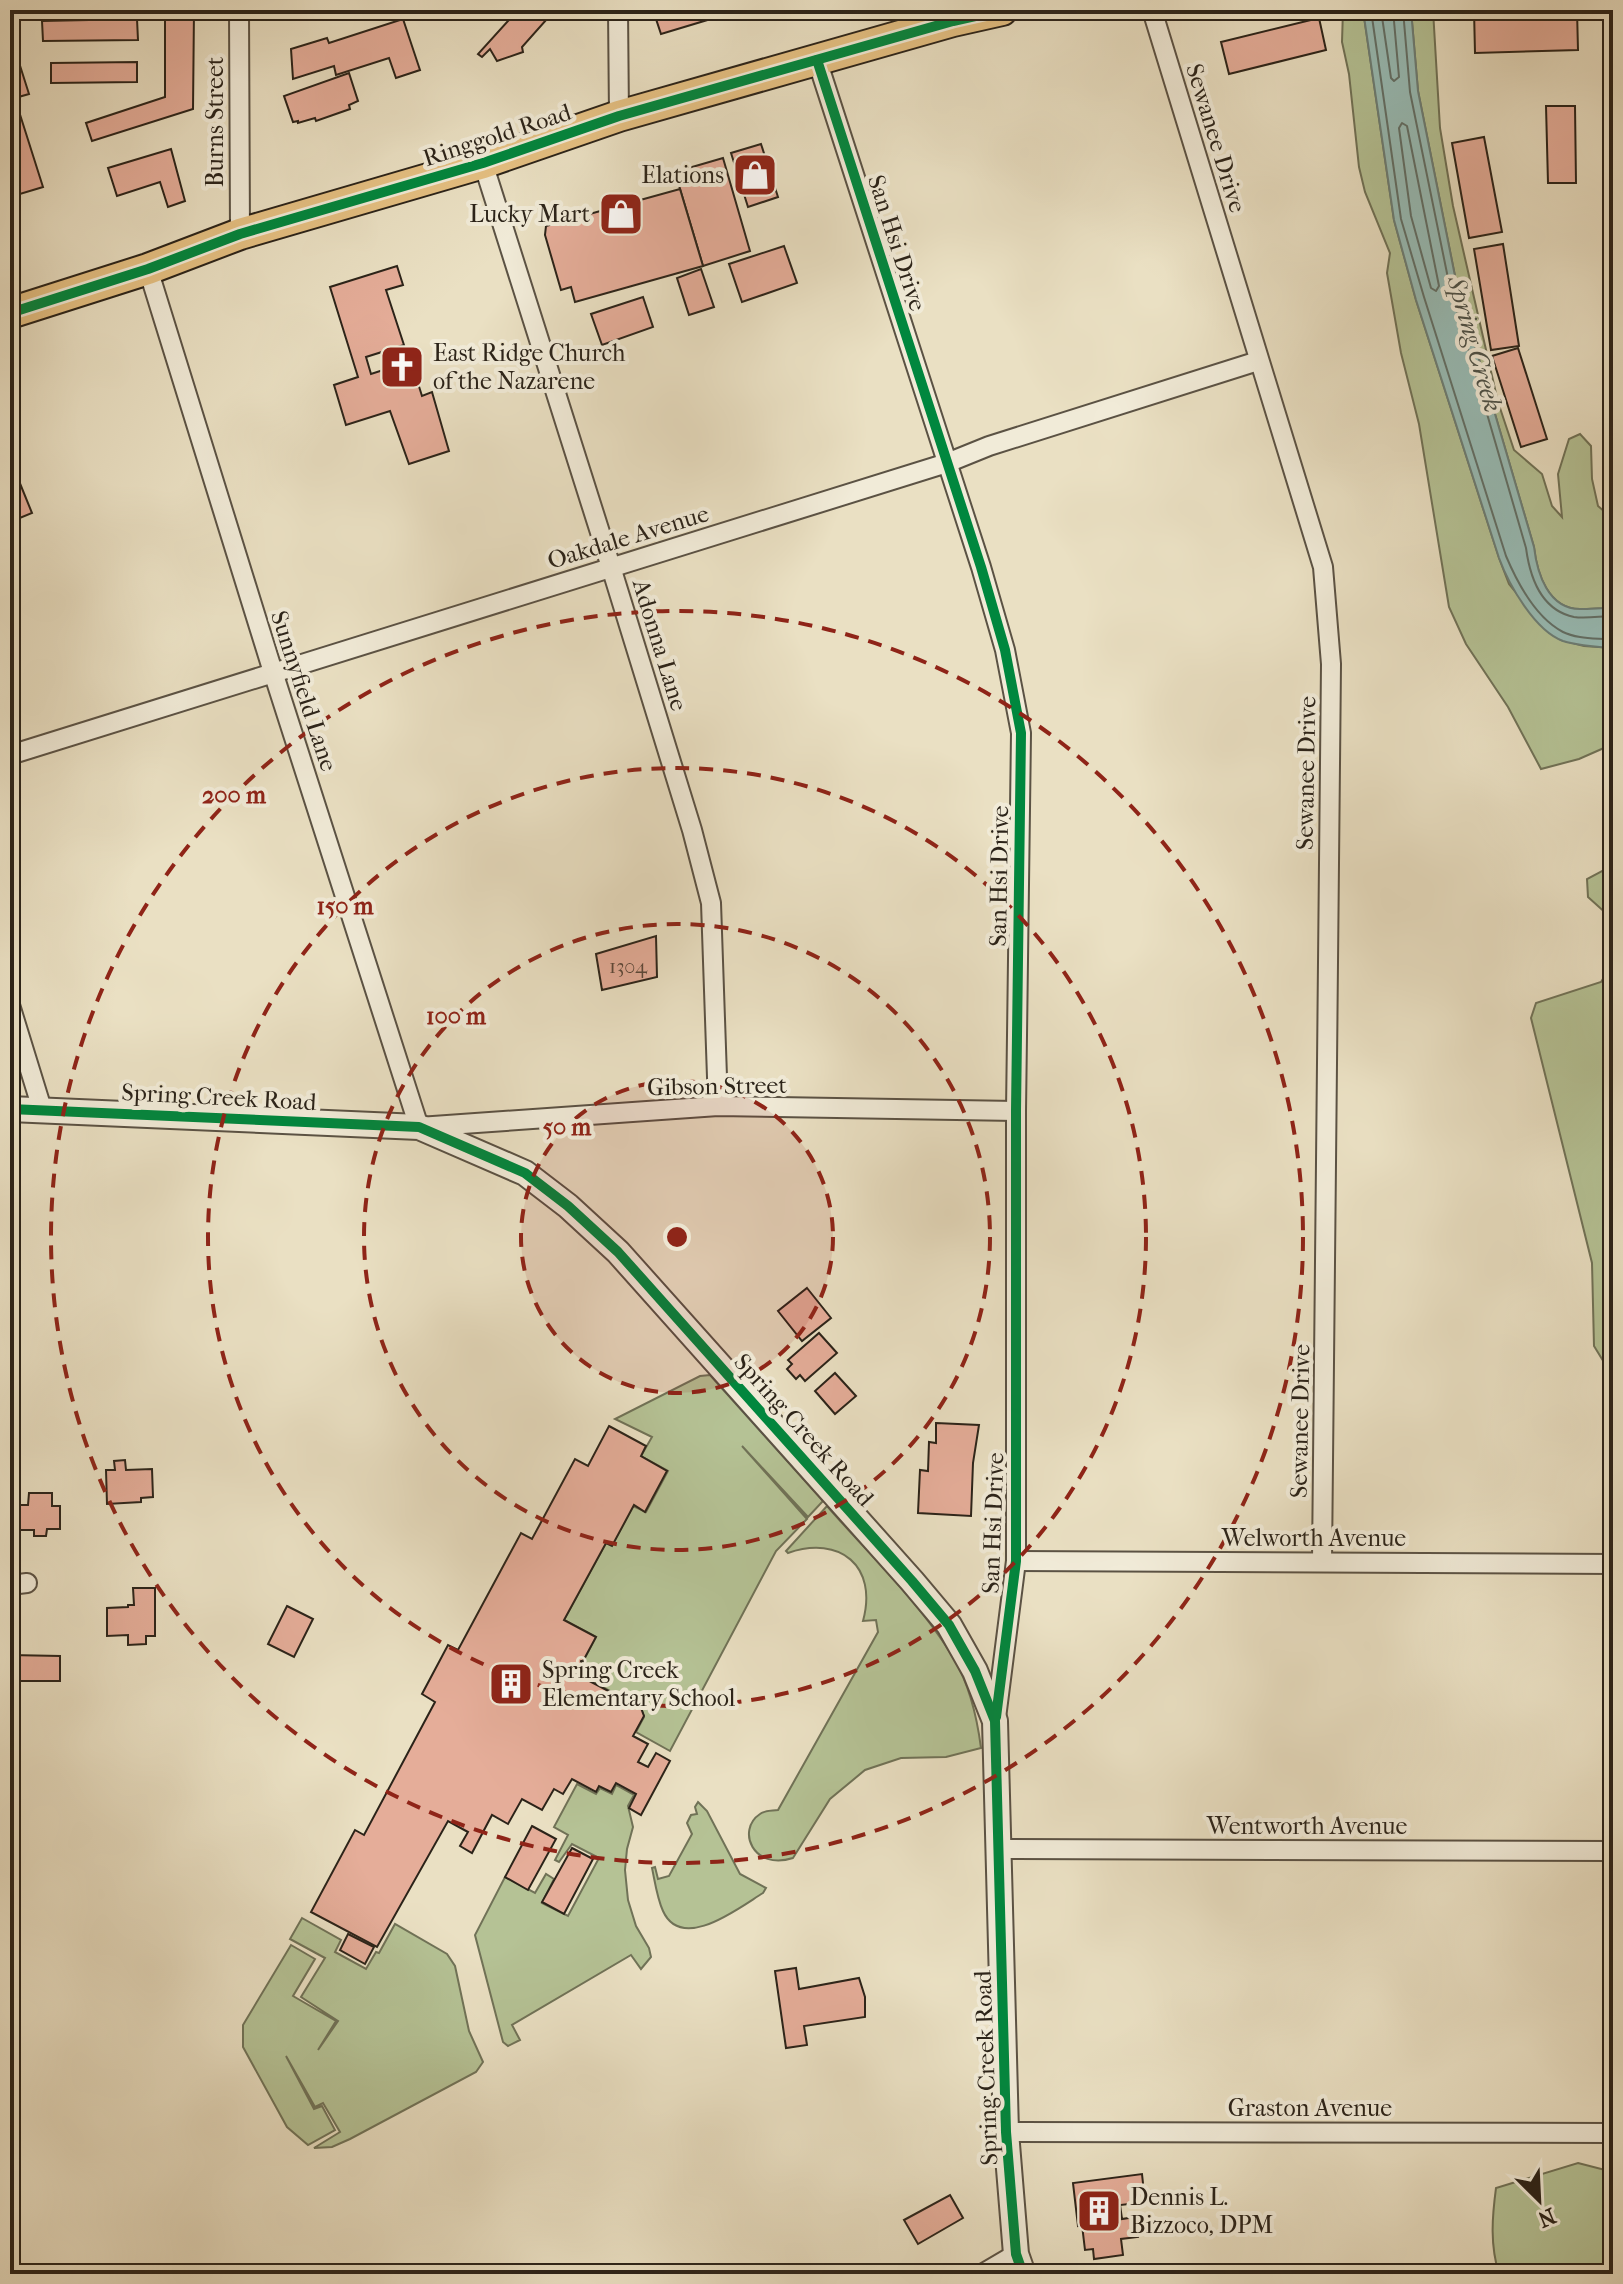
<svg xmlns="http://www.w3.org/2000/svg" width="1623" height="2284" viewBox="0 0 1623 2284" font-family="'IM FELL French Canon',serif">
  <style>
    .green { fill: #b5c295; stroke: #707257; stroke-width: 2 }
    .water { fill: #98bdb7; stroke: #6c7f78; stroke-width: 2 }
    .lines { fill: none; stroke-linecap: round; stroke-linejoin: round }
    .shore { stroke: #627068; stroke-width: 2 }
    .building { fill: #e5ad99; stroke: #2b2319; stroke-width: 2 }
    .minor-casing { stroke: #5b5244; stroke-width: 22 }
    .tertiary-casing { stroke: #5b5244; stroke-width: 28 }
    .primary-casing { stroke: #2b2319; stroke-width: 34 }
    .minor { stroke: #f1ebd8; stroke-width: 18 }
    .tertiary { stroke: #f1ebd8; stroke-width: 24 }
    .primary { stroke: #e5c082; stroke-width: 30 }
    .cycleway-casing { stroke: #f1ebd8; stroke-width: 15 }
    .cycleway { stroke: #00873e; stroke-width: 10 }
    .ring { fill: none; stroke: #8f2418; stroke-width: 4; stroke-dasharray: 14 10 }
    .labels { text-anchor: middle; stroke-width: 8; stroke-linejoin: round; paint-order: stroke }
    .number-label { font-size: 20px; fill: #5a4639 }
    .street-label { font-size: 24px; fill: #2b2319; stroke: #f1ebd8 }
    .poi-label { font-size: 24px; fill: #2b2319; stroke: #f1ebd8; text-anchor: start }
    .water-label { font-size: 26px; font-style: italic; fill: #4c5148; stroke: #f1ebd8 }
    .centre { fill: #8f2418; stroke: #f1ebd8; stroke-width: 4 }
    .ring-label { font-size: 24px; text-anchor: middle; font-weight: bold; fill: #8f2418; stroke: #f1ebd8; stroke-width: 8; stroke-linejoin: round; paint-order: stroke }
  </style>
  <rect width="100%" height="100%" fill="#eae0c3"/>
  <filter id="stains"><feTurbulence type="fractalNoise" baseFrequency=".0025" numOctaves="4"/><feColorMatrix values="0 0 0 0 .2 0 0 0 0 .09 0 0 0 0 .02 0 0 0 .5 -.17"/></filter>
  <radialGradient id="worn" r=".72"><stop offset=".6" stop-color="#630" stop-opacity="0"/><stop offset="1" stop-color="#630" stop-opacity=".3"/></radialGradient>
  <g class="green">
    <polygon points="1343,10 1363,10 1394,220 1416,300 1499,558 1509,584 1547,631 1561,640 1584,646 1613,648 1613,744 1579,759 1541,769 1508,707 1466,644 1449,607 1419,424 1401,353 1387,273 1390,253 1365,192 1359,167 1349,74 1342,42"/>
    <path d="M1411,10H1433L1440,128L1453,206L1498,402L1514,450L1542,474L1552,506L1562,517L1558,474L1569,439L1580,434L1591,446L1592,479L1598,506L1613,519V608C1602,608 1591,609 1580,609C1548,609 1537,573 1534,547L1456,281L1418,91Z"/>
    <polygon points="1602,871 1613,875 1613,928 1608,915 1588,897 1587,879"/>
    <polygon points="1613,963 1613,1377 1594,1346 1592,1263 1531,1018 1536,1003 1601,982"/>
    <polygon points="710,1375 823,1501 808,1517 742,1446 807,1519 776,1551 670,1751 636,1732 644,1717 641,1708 577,1673 596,1637 564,1620 606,1543 612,1545 633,1506 646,1512 668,1471 641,1456 652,1437 615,1419 700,1376"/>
    <path d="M827,1506C867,1552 924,1607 954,1659C970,1686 977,1717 981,1748L946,1757L901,1758L865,1770L830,1799L793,1858C753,1871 736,1830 760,1814C765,1810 772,1811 778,1810L878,1632L876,1620L863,1621C878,1566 840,1535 788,1553L786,1551Z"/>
    <polygon points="577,1784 596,1794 600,1788 612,1794 616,1785 634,1795 628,1806 633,1827 627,1849 625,1870 628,1900 636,1926 649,1948 651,1957 641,1969 631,1955 512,2025 520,2040 508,2046 503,2042 475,1935 505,1877 535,1893 546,1874 554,1879 542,1903 568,1916 599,1858 572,1844 559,1862 555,1860 568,1835 554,1827"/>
    <path d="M698,1802L707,1811L740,1874L766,1888L763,1893C740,1907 682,1953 663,1911C657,1898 655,1882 652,1868L655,1867L658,1879L669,1876L692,1834L687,1823L691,1815L697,1814L695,1807Z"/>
    <polygon points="302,1918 341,1940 335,1952 366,1969 376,1952 379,1953 395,1924 447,1954 455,1966 469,2031 483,2062 476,2072 350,2139 332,2147 314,2148 340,2132 323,2103 315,2107 286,2056 314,2109 322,2106 335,2130 308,2145 287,2127 243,2047 243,2025 291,1945 315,1959 293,1996 336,2021 318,2050 338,2021 301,1997 325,1958 290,1939"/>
    <path d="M1578,2163L1613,2172V2274H1499C1490,2245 1492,2218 1496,2188Z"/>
  </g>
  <path class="water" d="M1363,10H1411L1418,91L1456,281L1534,547C1537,573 1548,609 1580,609C1591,609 1602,608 1613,608V648C1596,647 1579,646 1563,641C1535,631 1509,585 1499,558L1416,300L1394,220Z"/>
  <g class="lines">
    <g class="shore">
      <path d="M1371,10L1401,219L1424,297L1506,556C1517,582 1536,618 1563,632C1577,639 1597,638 1613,640"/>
      <polyline points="1381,10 1391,78 1394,81 1399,77 1393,10"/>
      <path d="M1403,10L1410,92L1449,283L1526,548C1530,578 1541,610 1574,617C1586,619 1601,616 1613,616"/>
      <polygon points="1402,123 1407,126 1439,286 1436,291 1431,288 1411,216 1399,128"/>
    </g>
  </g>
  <g class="building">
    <polygon points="165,10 194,10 193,109 92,141 86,123 165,97"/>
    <polygon points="518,10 539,10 547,19 522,47 523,52 497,61 490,49 482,57 478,54"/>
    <polygon points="653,10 722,10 724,15 661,34"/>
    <polygon points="1474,10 1577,10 1578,50 1475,53"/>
    <polygon points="1319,18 1326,50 1229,74 1221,42"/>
    <polygon points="137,19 138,40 43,41 42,21"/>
    <polygon points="403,19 420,70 396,78 389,58 336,75 334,66 293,79 291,49 327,38 329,43"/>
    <polygon points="10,34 29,94 15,98 10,83"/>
    <polygon points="137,62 137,82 51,83 51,63"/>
    <polygon points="349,73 358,101 349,105 350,109 316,121 315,118 298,123 298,121 293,122 284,96"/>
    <polygon points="10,83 43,187 10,197"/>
    <polygon points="1546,106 1575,106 1576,183 1548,183"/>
    <polygon points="1484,137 1502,232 1469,238 1452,143"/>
    <polygon points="761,144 778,197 748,207 731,153"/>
    <polygon points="171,149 185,201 168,207 160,182 117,196 108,168"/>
    <polygon points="723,158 750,251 703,266 675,172"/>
    <polygon points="680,189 703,266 575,302 571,287 561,290 545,235 546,226"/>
    <polygon points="1503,244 1519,346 1491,350 1474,249"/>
    <polygon points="784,246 797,283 742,302 729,264"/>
    <polygon points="397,266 403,285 386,290 404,345 366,357 371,374 411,361 422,396 432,392 449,451 409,464 390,411 346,425 334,385 358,377 330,287"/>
    <polygon points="701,269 714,307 689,315 677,278"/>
    <polygon points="643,297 653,327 602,345 591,314"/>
    <polygon points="1518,348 1547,439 1521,447 1492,356"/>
    <polygon points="19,481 32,513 10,522 10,484"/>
    <polygon points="656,936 657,977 602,990 596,954"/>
    <polygon points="807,1288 831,1318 802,1341 778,1311"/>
    <polygon points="819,1333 837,1353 805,1381 800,1375 796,1379 787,1369 792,1364 788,1360"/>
    <polygon points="835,1373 856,1396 835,1414 815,1391"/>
    <polygon points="936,1423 979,1425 973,1463 971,1516 918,1513 920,1470 928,1471 929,1442 936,1443"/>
    <polygon points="609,1426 646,1446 641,1456 667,1471 645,1512 634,1505 612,1546 606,1543 564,1620 596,1637 576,1674 641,1708 644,1716 633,1736 648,1744 638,1762 648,1767 656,1753 670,1761 641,1815 629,1808 636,1794 616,1783 611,1792 599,1786 596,1792 572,1779 563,1794 554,1789 542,1810 522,1799 508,1824 492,1815 472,1853 460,1846 468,1832 448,1821 377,1947 311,1912 355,1830 364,1835 435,1702 422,1694 448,1645 458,1650 521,1533 532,1539 575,1459 588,1466"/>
    <polygon points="125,1460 126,1470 152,1469 153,1497 141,1498 141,1502 107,1504 106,1470 115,1470 114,1461"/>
    <polygon points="29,1493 52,1493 52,1506 60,1506 60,1529 47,1529 46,1536 34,1536 34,1530 10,1530 10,1505 28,1505"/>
    <polygon points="133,1588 155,1588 155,1636 146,1636 146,1644 128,1645 128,1635 107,1636 107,1608 128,1607 128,1605 134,1605"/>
    <polygon points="287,1606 313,1619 294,1657 268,1644"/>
    <polygon points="10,1655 60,1656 60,1681 10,1681"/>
    <polygon points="532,1826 556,1839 528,1890 505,1877"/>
    <polygon points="572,1848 593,1859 564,1914 542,1902"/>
    <polygon points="348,1934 374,1947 365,1964 340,1950"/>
    <polygon points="796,1968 799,1989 859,1978 865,1997 865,2017 804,2026 807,2045 786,2048 775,1971"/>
    <polygon points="1142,2174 1145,2202 1120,2205 1122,2219 1135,2217 1138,2237 1121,2239 1123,2255 1094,2259 1093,2249 1085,2250 1082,2225 1078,2226 1073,2183"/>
    <polygon points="950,2195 963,2218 918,2244 904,2220"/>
  </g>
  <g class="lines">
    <g class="minor-casing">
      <g id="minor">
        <polyline points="239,10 240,234"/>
        <polyline points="618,10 619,116"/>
        <polyline points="1152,10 1323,567 1331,664 1322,1562"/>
        <polyline points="817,60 981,567 1005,650 1021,733 1016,1111 1016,1561 996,1718"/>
        <polyline points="483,163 611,567 692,830 711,903 718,1106"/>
        <polyline points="148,269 273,672 419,1127 718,1106 1016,1111"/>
        <polyline points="10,755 947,463 989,446 1258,361"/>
        <polyline points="10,1005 42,1109"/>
        <polyline points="1016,1561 1613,1564"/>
        <polyline points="10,1585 27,1583"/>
        <polyline points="1000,1849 1613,1851"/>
        <polyline points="1006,2132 1613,2133"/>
        <polyline points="982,2274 1016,2254"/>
      </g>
    </g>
    <g class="tertiary-casing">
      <polyline id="tertiary" points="10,1109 419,1127 525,1173 568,1206 618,1252 912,1581 949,1625 975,1671 995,1721 1006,2132 1016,2254 1023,2274"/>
    </g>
    <g class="primary-casing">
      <polyline id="primary" points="10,313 148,269 240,234 483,163 619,116 953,21 1002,10"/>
    </g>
    <use href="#minor" class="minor"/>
    <use href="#tertiary" class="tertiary"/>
    <use href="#primary" class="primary"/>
    <g class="cycleway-casing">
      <g id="cycleway">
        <polyline points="817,60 981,567 1005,650 1021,733 1016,1111 1016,1561 996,1717"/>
        <polyline points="10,313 148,269 240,234 483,163 619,116 953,21 1002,10"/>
        <polyline points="10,1109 419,1127 525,1173 568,1206 618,1252 912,1581 949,1625 975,1671 995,1721 1006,2132 1016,2254 1023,2274"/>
      </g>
    </g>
    <use href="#cycleway" class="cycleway"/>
  </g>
  <circle cx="677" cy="1237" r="156" fill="#8f2418" fill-opacity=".12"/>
  <g class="ring">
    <circle cx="677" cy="1237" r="156"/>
    <circle cx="677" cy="1237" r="313"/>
    <circle cx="677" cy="1237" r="469"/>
    <circle cx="677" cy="1237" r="626"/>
  </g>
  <defs>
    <g id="shop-square" transform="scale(2.3)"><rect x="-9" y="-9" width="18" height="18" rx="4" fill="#8f2418" stroke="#f1ebd8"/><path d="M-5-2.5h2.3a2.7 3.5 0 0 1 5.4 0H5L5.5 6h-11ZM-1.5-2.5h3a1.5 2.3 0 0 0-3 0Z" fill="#fff"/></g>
    <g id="church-square" transform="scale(2.3)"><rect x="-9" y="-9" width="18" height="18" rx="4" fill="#8f2418" stroke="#f1ebd8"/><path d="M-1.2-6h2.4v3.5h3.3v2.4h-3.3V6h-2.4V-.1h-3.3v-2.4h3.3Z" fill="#fff"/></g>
    <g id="building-square" transform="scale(2.3)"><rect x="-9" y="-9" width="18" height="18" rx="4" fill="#8f2418" stroke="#f1ebd8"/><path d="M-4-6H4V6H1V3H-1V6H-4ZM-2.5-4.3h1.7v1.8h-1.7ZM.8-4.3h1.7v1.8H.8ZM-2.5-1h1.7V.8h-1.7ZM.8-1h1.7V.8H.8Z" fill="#fff"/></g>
  </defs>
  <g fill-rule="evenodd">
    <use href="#shop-square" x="755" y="175"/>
    <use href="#shop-square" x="621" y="214"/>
    <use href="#church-square" x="402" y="367"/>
    <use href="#building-square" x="511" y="1684"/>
    <use href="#building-square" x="1099" y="2211"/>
  </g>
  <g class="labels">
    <g class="number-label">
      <text x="628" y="973">1304</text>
    </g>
    <g class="street-label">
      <text transform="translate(215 122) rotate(-90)" y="8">Burns Street</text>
      <text transform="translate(497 135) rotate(-18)" y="8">Ringgold Road</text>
      <text transform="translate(1216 138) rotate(73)" y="8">Sewanee Drive</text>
      <text transform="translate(897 243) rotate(72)" y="8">San Hsi Drive</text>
      <text transform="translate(628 537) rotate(-17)" y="8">Oakdale Avenue</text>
      <text transform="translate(660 645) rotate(73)" y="8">Adonna Lane</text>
      <text transform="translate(304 691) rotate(72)" y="8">Sunnyfield Lane</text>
      <text transform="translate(1306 773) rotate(-89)" y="8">Sewanee Drive</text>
      <text transform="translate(999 876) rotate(-89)" y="8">San Hsi Drive</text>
      <text transform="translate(717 1086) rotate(-1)" y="8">Gibson Street</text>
      <text transform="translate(219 1097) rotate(3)" y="8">Spring Creek Road</text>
      <text transform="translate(1300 1421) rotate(-89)" y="8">Sewanee Drive</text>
      <text transform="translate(804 1430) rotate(48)" y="8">Spring Creek Road</text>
      <text transform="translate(993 1523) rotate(-88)" y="8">San Hsi Drive</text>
      <text x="1314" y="1546">Welworth Avenue</text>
      <text x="1307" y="1834">Wentworth Avenue</text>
      <text transform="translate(986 2068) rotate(-92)" y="8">Spring Creek Road</text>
      <text x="1310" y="2116">Graston Avenue</text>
    </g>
    <g class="poi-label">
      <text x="724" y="183" text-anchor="end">Elations</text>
      <text x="590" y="222" text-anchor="end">Lucky Mart</text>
      <text x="433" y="361">East Ridge Church<tspan x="433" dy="28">of the Nazarene</tspan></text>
      <text x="542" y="1678">Spring Creek<tspan x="542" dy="28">Elementary School</tspan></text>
      <text x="1130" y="2205">Dennis L.<tspan x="1130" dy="28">Bizzoco, DPM</tspan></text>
    </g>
    <g class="water-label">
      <text transform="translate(1475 344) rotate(74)" y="9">Spring Creek</text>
    </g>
  </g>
  <circle cx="677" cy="1237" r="12" class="centre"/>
  <g class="ring-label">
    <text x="234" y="803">200 m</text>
    <text x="345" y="914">150 m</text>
    <text x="456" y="1024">100 m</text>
    <text x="567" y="1135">50 m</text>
  </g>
  <rect width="1623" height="2284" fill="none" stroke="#eae0c3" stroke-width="40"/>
  <rect x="12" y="12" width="1599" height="2260" fill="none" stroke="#2b2319" stroke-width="4"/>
  <rect x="20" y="20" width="1583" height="2244" fill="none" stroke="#2b2319" stroke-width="2"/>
  <g transform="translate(1539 2200) rotate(156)" stroke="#f1ebd8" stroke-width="6" paint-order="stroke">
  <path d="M0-6L14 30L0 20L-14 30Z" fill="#2b2319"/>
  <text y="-12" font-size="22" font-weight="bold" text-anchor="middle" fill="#2b2319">N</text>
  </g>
  <rect width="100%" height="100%" filter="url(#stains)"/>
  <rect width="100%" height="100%" fill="url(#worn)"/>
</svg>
